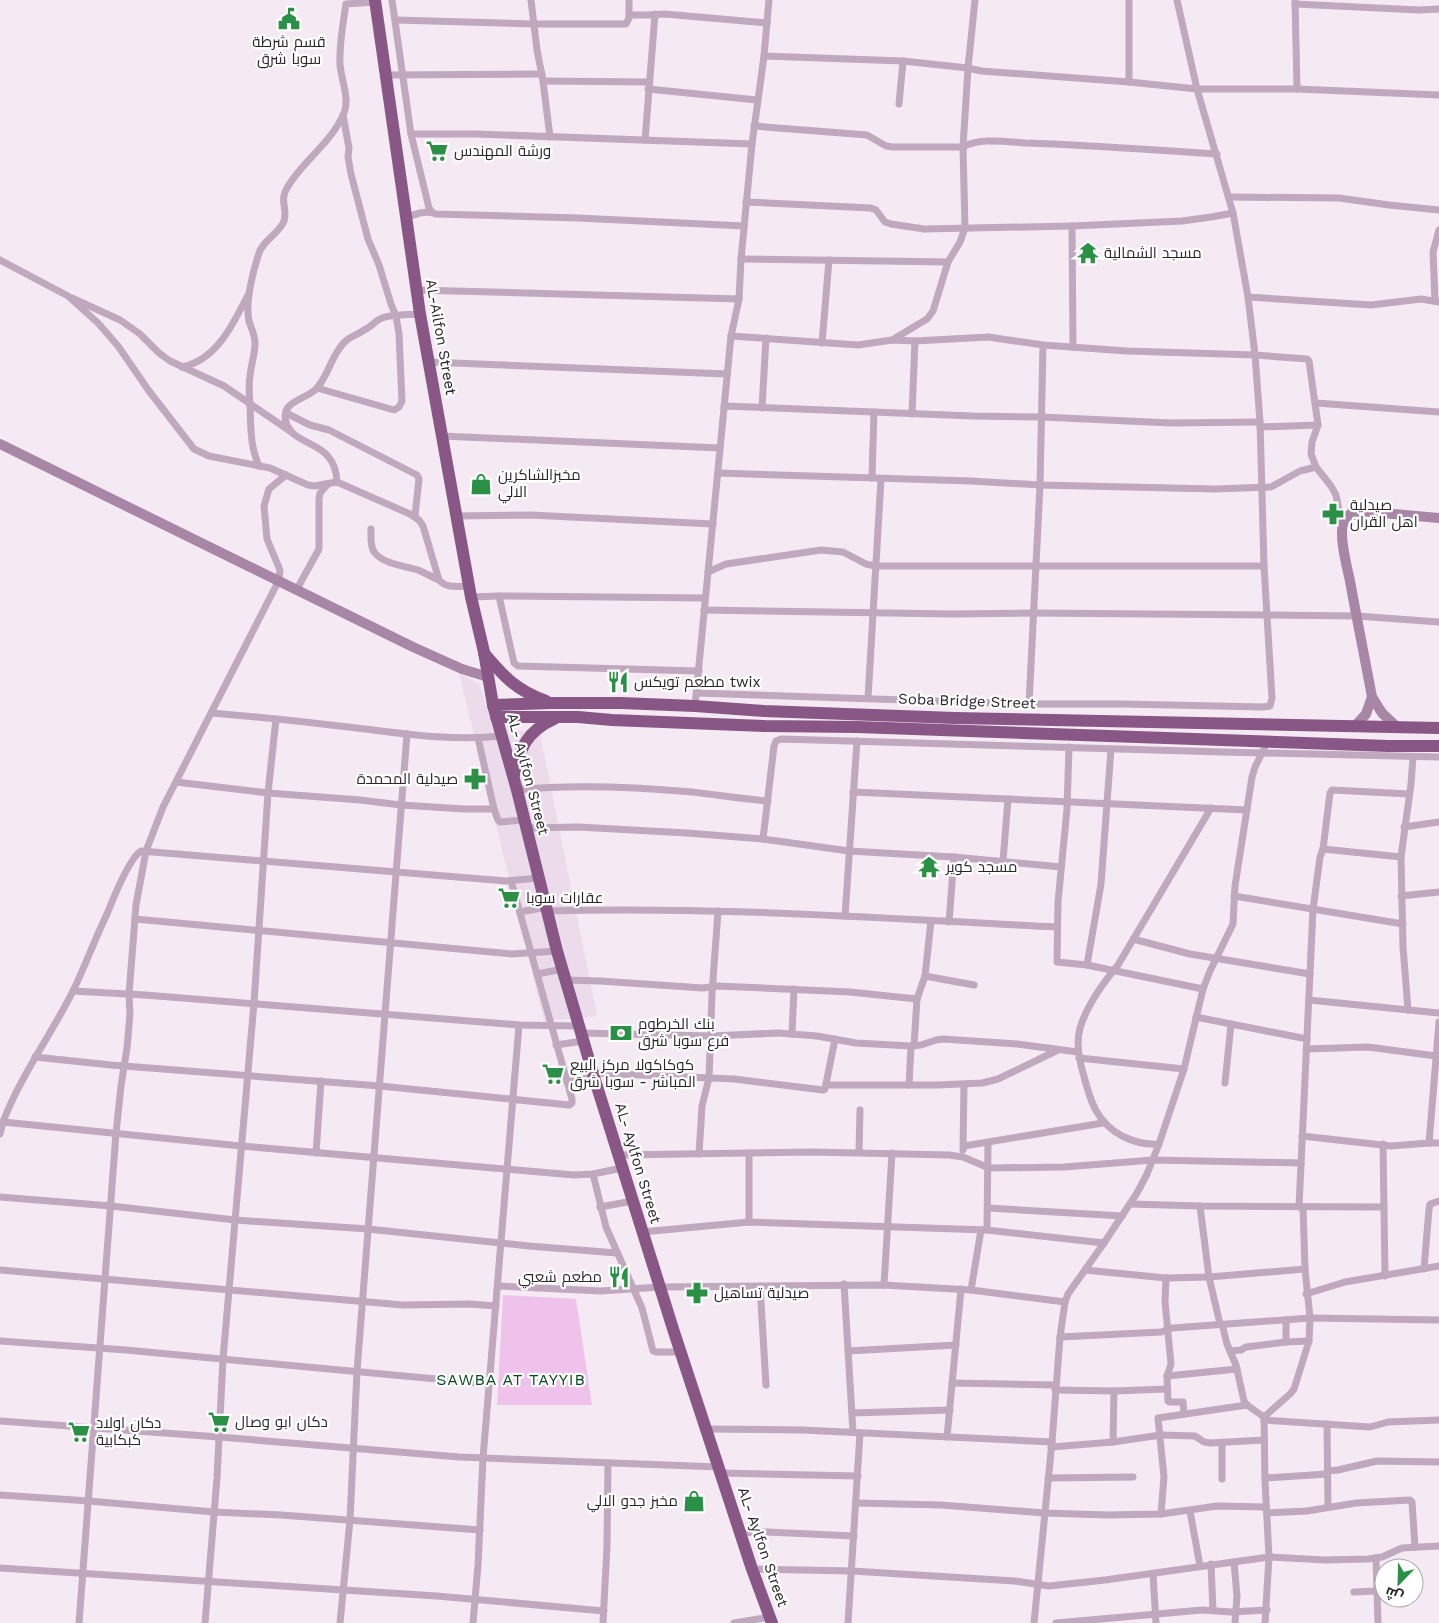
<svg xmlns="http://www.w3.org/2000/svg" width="1439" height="1623" viewBox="0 0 1439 1623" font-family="'Work Sans',Cairo,sans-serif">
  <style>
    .built { fill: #ecdbeb }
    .green { fill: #eec2eb }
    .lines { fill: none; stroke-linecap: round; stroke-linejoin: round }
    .street { stroke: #c0a8be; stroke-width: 7 }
    .secondary { stroke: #a886a6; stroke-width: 10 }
    .highway { stroke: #885785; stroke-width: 12 }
    .labels { text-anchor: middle; stroke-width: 4.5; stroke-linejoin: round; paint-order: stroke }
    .poi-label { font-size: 15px; fill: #292529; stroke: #fff; text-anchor: start }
    .street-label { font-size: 15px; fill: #292529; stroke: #fff }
    .neighbourhood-label { font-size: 16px; letter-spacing: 1px; fill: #044a1c; stroke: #fff }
  </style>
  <rect width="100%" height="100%" fill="#f5e9f4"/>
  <polygon class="built" points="459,673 479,684 494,728 510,728 540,734 597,1016 544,1021"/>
  <polygon class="green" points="503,1295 576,1299 592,1405 497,1405"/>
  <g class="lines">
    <g class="street">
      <polyline points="392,0 411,134 429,208 432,212"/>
      <polyline points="531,0 537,50 543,81 550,137"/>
      <polyline points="1129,0 1129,82"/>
      <polyline points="1295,0 1297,89"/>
      <polyline points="1295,4 1419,10 1439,9"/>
      <polyline points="629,15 649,15 665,14 767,23"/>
      <polyline points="396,20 533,24 626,24 629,18 629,0"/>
      <polyline points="764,56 903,61 968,68 981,71 1129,82 1197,89 1297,89 1439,95"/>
      <polyline points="386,75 542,74"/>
      <polyline points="543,81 649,82"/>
      <polyline points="648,89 757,100"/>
      <polyline points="899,104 903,61"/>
      <path d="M754,126L867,135L886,146L893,147H963C978,137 1009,142 1026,143C1090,145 1153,150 1217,154"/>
      <polyline points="411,134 477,134 752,144"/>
      <polyline points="645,140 655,14"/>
      <polyline points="1229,197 1339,198 1389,205 1439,210"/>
      <polyline points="746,202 871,208 876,210 885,222 891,224 924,229 1072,226"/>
      <path d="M405,218C416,214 425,210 436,214L578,218L744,226"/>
      <polyline points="741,259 948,262"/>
      <polyline points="0,260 68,296 98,323 118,346 149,391 194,449 209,456 270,468 308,485 314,486 337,482"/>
      <polyline points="416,290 739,299"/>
      <polyline points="1248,297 1371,305 1421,299 1439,302"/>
      <polyline points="72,298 120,320 140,334 159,353 170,361 224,386 290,431"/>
      <polyline points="1435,301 1433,252 1439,230"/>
      <path d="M420,314C408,315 393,314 382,318C376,320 372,326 366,329C352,338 347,336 337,352C330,363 326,378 317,388C307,400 280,400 286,422C294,449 335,438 337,482L410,514L419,520L423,526L439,580C447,589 458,586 469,586"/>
      <polyline points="731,336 858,345 892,340 915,341 988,337 1043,345 1127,351 1255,355 1307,359 1309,361 1318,425 1312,442 1311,454 1316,467 1331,486 1336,495 1342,526"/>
      <polyline points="892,340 927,319 933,311 948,262 960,242 965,228 963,147 968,68 975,0"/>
      <polyline points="822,343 829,260"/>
      <polyline points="1073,347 1072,226 1182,221 1211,217 1233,213"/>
      <polyline points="428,362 727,374"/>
      <path d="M182,367C217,360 233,324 248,295"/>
      <polyline points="317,388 394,410 399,407 402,401 399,334 396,316 391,304 379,265 368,239 351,174 348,157 349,148 343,115"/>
      <polyline points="1316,403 1439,412"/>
      <polyline points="724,406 972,416 1042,417 1171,423 1260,422"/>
      <polyline points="762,408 766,338"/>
      <polyline points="286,413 310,425 329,430 417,475 419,479 415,516"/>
      <polyline points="912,414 915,341"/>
      <polyline points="1260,427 1318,425"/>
      <polyline points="442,436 720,448"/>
      <path d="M259,466C250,446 251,428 250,407C250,397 248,387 250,376C251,365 255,354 255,343C255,335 251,328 249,321C245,302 253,271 259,253C263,240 279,234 284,221C288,209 279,201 287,188C303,160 331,144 344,113C350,98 341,80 340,64C339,44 343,24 346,4L375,2"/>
      <polyline points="718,473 971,481 1040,485 1215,489 1271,487 1300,471 1316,467"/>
      <polyline points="872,478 874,412"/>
      <polyline points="456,516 530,515 713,524"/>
      <path d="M371,529C371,537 370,546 374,552C383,564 405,566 418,570C425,573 432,577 439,580"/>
      <polyline points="708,572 726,564 821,550 843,552 866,564 875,566 1264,566"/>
      <polyline points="297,589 319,549 319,499 320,493 328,484"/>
      <polyline points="499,596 514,663 518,666 699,671"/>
      <polyline points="471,597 499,596 705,598"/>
      <polyline points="704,610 952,614 1033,613 1267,615 1357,616 1439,622"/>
      <polyline points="697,693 1029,704 1124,704 1263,707 1270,706 1272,698 1264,566 1260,422 1255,355 1248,297 1233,213 1197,89 1177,0"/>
      <polyline points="868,698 881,479"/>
      <polyline points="1029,704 1040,485 1043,345"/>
      <polyline points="695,706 731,336 739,299 741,259 752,144 764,56 769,0"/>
      <path d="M212,713C260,717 308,722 357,728C407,734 451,741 502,736"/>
      <polyline points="478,738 494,809"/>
      <polyline points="1069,747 1067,809 1058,902 1057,962 1087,965 1203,989"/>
      <polyline points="176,782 268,793 360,800 401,805 464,809 494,809 498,820 500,822 524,820"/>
      <path d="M517,790C575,784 634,787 692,792C718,795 743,799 768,801"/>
      <polyline points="853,792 1247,810"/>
      <polyline points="1404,827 1439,822"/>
      <polyline points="526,828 578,827 687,833 763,839 849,851 954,857 1061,867"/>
      <polyline points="763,839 774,746 776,741 781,739 1222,752 1439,757"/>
      <polyline points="1323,849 1401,857"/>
      <polyline points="1003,861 1008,799"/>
      <polyline points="1234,896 1403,924"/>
      <polyline points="1401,896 1439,892"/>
      <path d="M548,911C718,906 888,919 1057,927"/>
      <polyline points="520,912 547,907"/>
      <polyline points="845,916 857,741"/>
      <polyline points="135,919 512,954 557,951"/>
      <polyline points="949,922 954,857"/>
      <polyline points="1133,939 1190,954 1310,974"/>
      <polyline points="1087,965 1101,884 1111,749"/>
      <polyline points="537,974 563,969"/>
      <polyline points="925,976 974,985"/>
      <polyline points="566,980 600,981 703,988 717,986 850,992 917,999"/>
      <polyline points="73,991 145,995 519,1025 579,1026"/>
      <polyline points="1309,1000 1439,1013"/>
      <polyline points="1408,1010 1403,947 1401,857 1411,784 1413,757"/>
      <polyline points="1196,1017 1307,1039"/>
      <polyline points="1439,1022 1429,1143 1439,1143"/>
      <polyline points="581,1033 711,1036 778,1033 817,1036 856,1043 911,1046 921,1045 936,1040 943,1039 1017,1044 1078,1052"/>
      <polyline points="792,1034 794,989"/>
      <polyline points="556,1045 583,1041"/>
      <polyline points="914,1046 917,999 925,976 931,921"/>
      <polyline points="1306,1049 1368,1047 1436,1056"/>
      <polyline points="35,1057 111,1065 380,1086 569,1105 572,1103 572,1099 511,881"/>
      <polyline points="1079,1058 1184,1069"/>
      <polyline points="593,1073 734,1079 823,1090 825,1089 835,1039"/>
      <polyline points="567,1082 594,1077"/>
      <polyline points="1225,1083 1231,1024"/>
      <polyline points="826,1085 938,1085 982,1083 998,1079 1058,1050"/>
      <polyline points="909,1085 911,1046"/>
      <path d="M0,1123L3,1122C21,1075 51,1035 73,991C85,966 95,939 107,914C113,899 129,858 141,851L506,881L539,878"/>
      <polyline points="0,1134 3,1122 241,1146 574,1175 593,1174 622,1168"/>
      <polyline points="1302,1136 1391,1146 1429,1143"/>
      <path d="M1159,1144C1146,1145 1134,1142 1122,1136C1096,1122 1090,1100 1083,1073C1079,1058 1076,1043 1080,1028C1087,1005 1103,983 1118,965L1211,808"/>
      <polyline points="1383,1144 1385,1276"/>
      <polyline points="964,1146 1103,1123"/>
      <polyline points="963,1150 964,1085"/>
      <polyline points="859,1152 860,1110"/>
      <polyline points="316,1153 321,1081"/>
      <polyline points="749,1153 749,1222"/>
      <polyline points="699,1154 702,1106 709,1078 712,994 718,911"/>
      <polyline points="618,1155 812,1152 949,1155 963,1157 989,1168 1064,1167 1153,1160 1301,1163"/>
      <polyline points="593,1174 606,1227 642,1308 653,1351 656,1352 681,1352"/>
      <polyline points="0,1197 111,1206 235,1220 368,1229 529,1246 617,1253"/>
      <polyline points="1130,1204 1200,1206 1384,1207"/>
      <polyline points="1200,1206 1209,1277 1220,1324"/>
      <polyline points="600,1207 633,1201"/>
      <polyline points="1299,1207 1313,909 1320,857 1323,849 1330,793 1332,790 1409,794"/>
      <polyline points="988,1208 1122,1216"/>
      <polyline points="987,1230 988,1143"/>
      <polyline points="642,1232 749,1222 987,1230 1104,1243"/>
      <polyline points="1424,1269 1429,1209 1430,1204 1439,1201"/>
      <polyline points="0,1270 403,1305 469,1304 496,1306"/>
      <polyline points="1085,1270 1166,1278 1209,1277 1305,1269"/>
      <polyline points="1166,1278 1165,1302 1171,1364 1167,1376 1168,1401 1170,1402 1183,1402 1184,1414"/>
      <polyline points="844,1284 853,1432"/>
      <polyline points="884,1285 892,1153"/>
      <polyline points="498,1286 601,1291 660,1287 884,1285 971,1290 1065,1302"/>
      <polyline points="760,1286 766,1385"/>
      <polyline points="971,1290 981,1230"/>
      <polyline points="1306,1294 1345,1282 1439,1266"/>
      <polyline points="1222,1324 1227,1344 1236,1365 1244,1401 1247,1405 1264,1417 1265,1481 1269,1557 1265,1623"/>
      <polyline points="1060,1337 1161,1332 1172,1328 1310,1318 1439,1320"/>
      <polyline points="0,1341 126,1350 490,1384"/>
      <polyline points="1286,1342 1286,1320"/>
      <polyline points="848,1351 956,1345"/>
      <polyline points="1230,1351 1241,1350 1246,1347 1286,1342 1309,1341"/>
      <polyline points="1167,1376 1237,1369"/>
      <polyline points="952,1383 1055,1385"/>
      <polyline points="1055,1390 1114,1391 1167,1389"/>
      <polyline points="852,1413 950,1410"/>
      <polyline points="1264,1417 1290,1394 1294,1389 1309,1341 1310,1318 1305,1269 1303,1207"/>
      <polyline points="1264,1420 1370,1427 1388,1422 1439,1420"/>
      <polyline points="0,1421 219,1437 459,1457 719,1467"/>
      <polyline points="1327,1424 1328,1507"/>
      <polyline points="706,1429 802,1430 1052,1442"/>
      <polyline points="947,1437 961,1289"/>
      <polyline points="1113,1442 1114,1391"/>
      <polyline points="1051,1447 1113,1442 1161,1435 1195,1436 1204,1442 1210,1443 1264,1440"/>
      <polyline points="1327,1471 1338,1470 1377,1461 1439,1462"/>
      <polyline points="721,1473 858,1476"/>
      <polyline points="1048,1478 1133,1477"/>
      <polyline points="1265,1478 1327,1474"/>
      <polyline points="1222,1479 1222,1444"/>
      <polyline points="0,1495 89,1501 214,1512 281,1515 480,1530"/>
      <polyline points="856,1503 941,1505 1044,1513 1108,1515 1161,1514 1217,1506 1266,1507"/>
      <polyline points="1190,1511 1200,1566"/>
      <polyline points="1267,1513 1307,1511 1356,1503 1410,1500 1412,1502 1415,1547"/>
      <polyline points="1161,1514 1164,1477 1158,1418 1247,1405"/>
      <polyline points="741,1533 767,1532 854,1536"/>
      <polyline points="1376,1558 1378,1623"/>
      <polyline points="1234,1562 1237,1596 1235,1623"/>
      <polyline points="1211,1564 1213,1610"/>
      <polyline points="0,1568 437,1596 604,1611"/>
      <polyline points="752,1569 852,1571 1015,1581 1049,1586 1105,1580 1269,1557 1325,1560 1368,1559 1382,1557 1402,1548 1439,1546"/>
      <polyline points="1153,1574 1156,1623"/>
      <polyline points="1354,1592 1377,1591"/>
      <polyline points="79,1623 116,1133 121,1086 127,1048 130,1014 129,994 136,905 146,851 163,807 279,580 280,570 267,539 264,506 269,489 286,475"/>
      <polyline points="205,1623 217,1478 223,1359 254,1003 268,793 276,719"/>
      <polyline points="340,1623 350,1520 357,1371 407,734"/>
      <polyline points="473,1623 478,1565 483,1458 519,1025"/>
      <polyline points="603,1623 607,1546 608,1463"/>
      <polyline points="734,1623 770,1617"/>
      <polyline points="848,1623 860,1433"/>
      <polyline points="1034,1623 1052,1442 1060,1337 1065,1302 1068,1294 1104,1243 1137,1193 1147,1174 1159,1144 1184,1069 1203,989 1210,971 1233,924 1235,886 1252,777 1255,767 1268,741"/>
      <polyline points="1056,1623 1202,1610 1231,1612 1267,1610"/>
    </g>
    <g class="secondary">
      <polyline points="0,444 413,647 462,669 488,677"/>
      <polyline points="1355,726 1366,714 1372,697"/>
      <path d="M1397,727L1382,713L1372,697C1365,659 1357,620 1350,581C1347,567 1339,537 1343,524C1345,515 1352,512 1360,511L1439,518"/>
    </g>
    <g class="highway">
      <polyline points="375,0 420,314 471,597 484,652 493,705 517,790 557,951 594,1077 674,1332 752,1569 772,1623"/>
      <path d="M484,653C504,677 516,690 546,701"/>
      <polyline points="493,705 551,703 621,703 695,706 764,711 955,718 1439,728"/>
      <polyline points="496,717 578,717 612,720 765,726 857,727 1388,746 1439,746"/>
      <path d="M514,775C520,748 527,731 554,719"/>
    </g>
  </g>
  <defs>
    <g id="civic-bare" transform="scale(1.725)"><path d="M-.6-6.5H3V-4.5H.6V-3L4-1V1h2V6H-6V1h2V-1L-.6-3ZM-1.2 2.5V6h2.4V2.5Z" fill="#299045" stroke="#fff" stroke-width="2.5" paint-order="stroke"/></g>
    <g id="supermarket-bare" transform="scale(1.725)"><path d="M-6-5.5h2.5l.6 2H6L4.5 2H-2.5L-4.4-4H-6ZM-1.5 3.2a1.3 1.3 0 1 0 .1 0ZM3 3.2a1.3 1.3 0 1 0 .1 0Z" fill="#299045" stroke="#fff" stroke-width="2.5" paint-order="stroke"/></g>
    <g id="temple-bare" transform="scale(1.725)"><path d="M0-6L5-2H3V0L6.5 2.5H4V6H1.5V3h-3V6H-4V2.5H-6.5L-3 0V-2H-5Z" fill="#299045" stroke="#fff" stroke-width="2.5" paint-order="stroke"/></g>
    <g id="shop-bare" transform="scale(1.725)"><path d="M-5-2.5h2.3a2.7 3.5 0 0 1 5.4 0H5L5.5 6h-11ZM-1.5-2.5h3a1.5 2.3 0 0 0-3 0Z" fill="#299045" stroke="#fff" stroke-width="2.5" paint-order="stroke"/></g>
    <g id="pharmacy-bare" transform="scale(1.725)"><path d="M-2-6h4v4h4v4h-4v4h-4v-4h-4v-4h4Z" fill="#299045" stroke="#fff" stroke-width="2.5" paint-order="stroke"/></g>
    <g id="restaurant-bare" transform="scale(1.725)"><path d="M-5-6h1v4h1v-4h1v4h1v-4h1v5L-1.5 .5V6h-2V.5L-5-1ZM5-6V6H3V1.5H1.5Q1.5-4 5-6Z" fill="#299045" stroke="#fff" stroke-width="2.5" paint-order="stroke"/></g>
    <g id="bank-bare" transform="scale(1.725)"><path d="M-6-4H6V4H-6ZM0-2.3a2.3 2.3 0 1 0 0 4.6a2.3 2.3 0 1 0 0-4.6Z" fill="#299045" stroke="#fff" stroke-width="2.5" paint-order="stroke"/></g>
  </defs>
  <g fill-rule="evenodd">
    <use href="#civic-bare" x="289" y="19"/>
    <use href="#supermarket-bare" x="437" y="151"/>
    <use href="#temple-bare" x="1088" y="253"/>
    <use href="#shop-bare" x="481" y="484"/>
    <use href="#pharmacy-bare" x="1333" y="514"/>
    <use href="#restaurant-bare" x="618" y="682"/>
    <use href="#pharmacy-bare" x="475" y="779"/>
    <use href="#temple-bare" x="929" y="867"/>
    <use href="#supermarket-bare" x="509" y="898"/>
    <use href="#bank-bare" x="621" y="1033"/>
    <use href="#supermarket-bare" x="553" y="1074"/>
    <use href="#restaurant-bare" x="619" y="1277"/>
    <use href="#pharmacy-bare" x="697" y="1293"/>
    <use href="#supermarket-bare" x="219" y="1422"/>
    <use href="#supermarket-bare" x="79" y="1432"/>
    <use href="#shop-bare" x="694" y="1501"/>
  </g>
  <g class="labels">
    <g class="poi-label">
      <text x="289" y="47" text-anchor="middle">قسم شرطة<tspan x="289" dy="17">سوبا شرق</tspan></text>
      <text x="454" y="156">ورشة المهندس</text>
      <text x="1104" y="258">مسجد الشمالية</text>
      <text x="498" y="480">مخبزالشاكرين<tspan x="498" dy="17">الالي</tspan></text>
      <text x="1350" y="510">صيدلية<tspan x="1350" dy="17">اهل القران</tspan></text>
      <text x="634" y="687">مطعم تويكس twix</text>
      <text x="458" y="784" text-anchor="end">صيدلية المحمدة</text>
      <text x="946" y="872">مسجد كوير</text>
      <text x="526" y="903">عقارات سوبا</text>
      <text x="638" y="1029">بنك الخرطوم<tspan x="638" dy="17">فرع سوبا شرق</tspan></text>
      <text x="570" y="1070">كوكاكولا مركز البيع<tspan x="570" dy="17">المباشر - سوبا شرق</tspan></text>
      <text x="602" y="1282" text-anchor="end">مطعم شعبي</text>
      <text x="714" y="1298">صيدلية تساهيل</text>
      <text x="235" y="1427">دكان ابو وصال</text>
      <text x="96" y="1428">دكان اولاد<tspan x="96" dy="17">كبكابية</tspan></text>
      <text x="678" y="1506" text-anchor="end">مخبز جدو الالي</text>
    </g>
    <g class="street-label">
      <text transform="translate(441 337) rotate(80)" y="5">AL-Ailfon Street</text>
      <text transform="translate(967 701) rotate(2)" y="5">Soba Bridge Street</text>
      <text transform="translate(528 774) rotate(75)" y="5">AL- Aylfon Street</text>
      <text transform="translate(638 1163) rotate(73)" y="5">AL- Aylfon Street</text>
      <text transform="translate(763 1547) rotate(71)" y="5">AL- Aylfon Street</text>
    </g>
    <g class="neighbourhood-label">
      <text x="511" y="1385">SAWBA AT TAYYIB</text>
    </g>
  </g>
  <g transform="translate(1399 1583) rotate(203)"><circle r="24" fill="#ffffff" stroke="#a9a8a9"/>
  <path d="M0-4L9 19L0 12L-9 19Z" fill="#299045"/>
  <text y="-8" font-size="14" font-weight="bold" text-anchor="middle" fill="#292529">ش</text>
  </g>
</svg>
